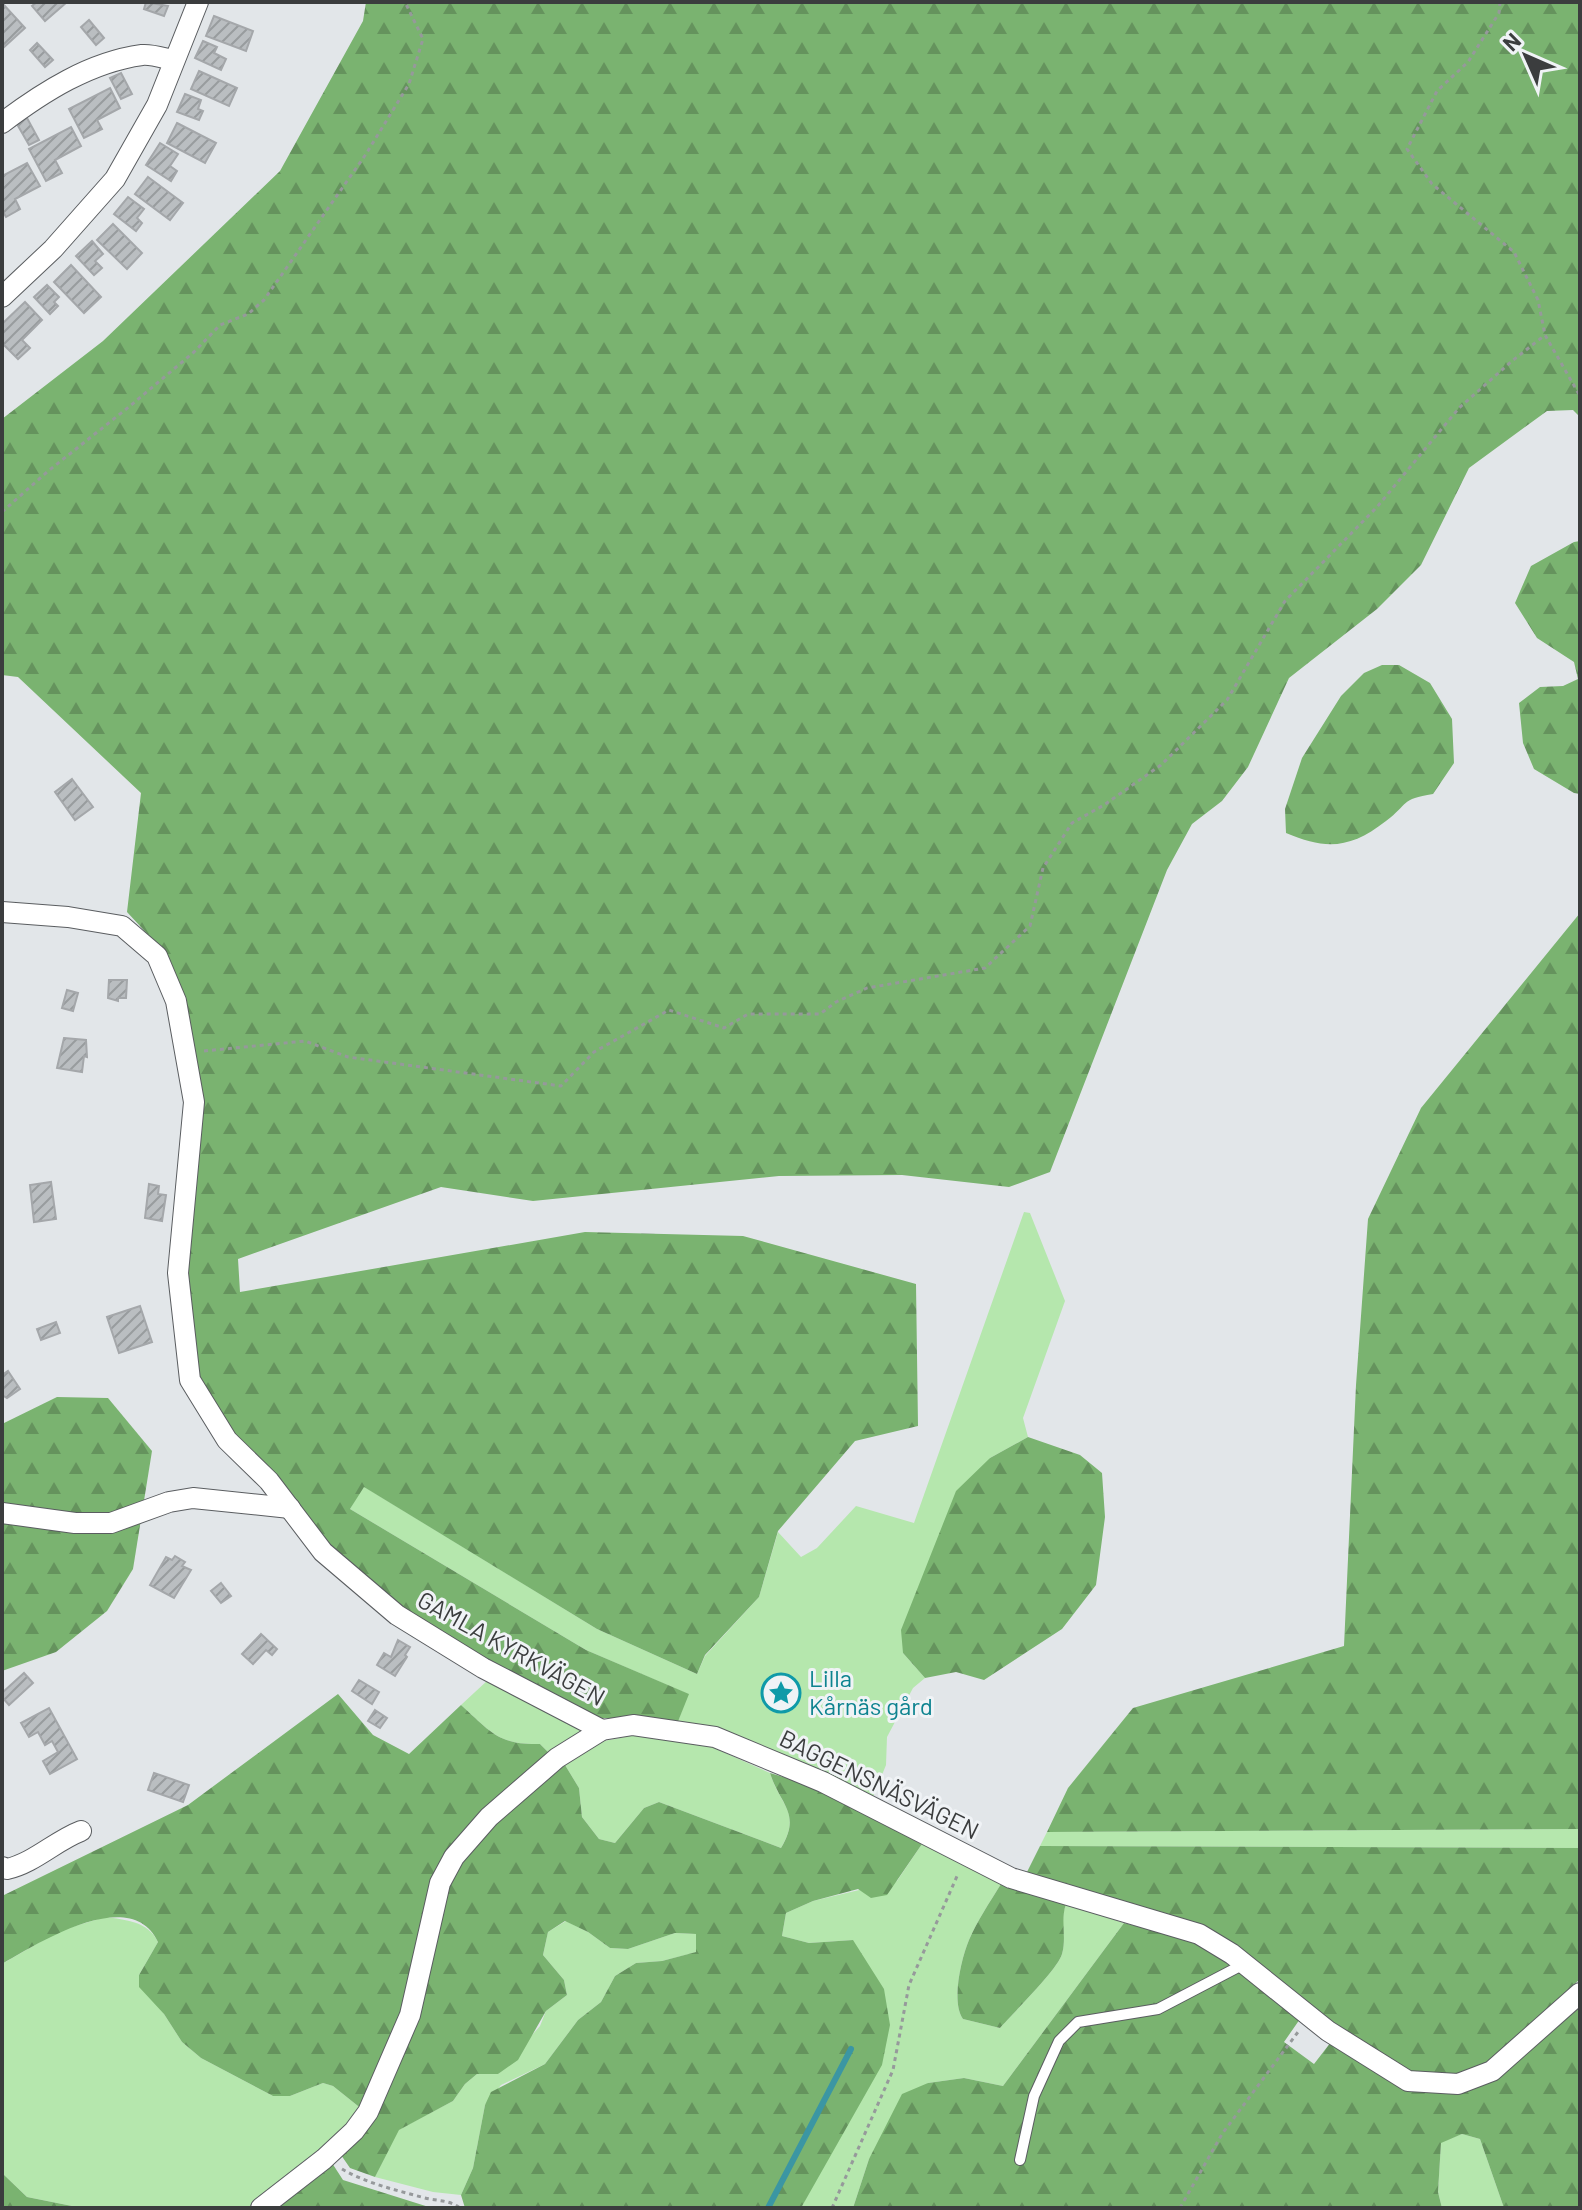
<svg xmlns="http://www.w3.org/2000/svg" width="1582" height="2210" viewBox="0 0 1582 2210" font-family="Barlow,sans-serif">
  <style>
    .grass { fill: #b5e7ad }
    .forest { fill: url(#forest-firs) }
    .lines { fill: none; stroke-linecap: round; stroke-linejoin: round }
    .stream { stroke: #3b96a3; stroke-width: 6 }
    .building { fill: url(#building-hatch); stroke: #a4a7aa; stroke-width: 2 }
    .lane-casing { stroke: #5a5d60; stroke-width: 12 }
    .street-casing { stroke: #5a5d60; stroke-width: 22 }
    .path { stroke: #96999b; stroke-width: 3; stroke-dasharray: 4 4; stroke-linecap: butt }
    .lane { stroke: #fff; stroke-width: 10 }
    .street { stroke: #fff; stroke-width: 20 }
    .labels { text-anchor: middle; stroke-width: 6; stroke-linejoin: round; paint-order: stroke }
    .street-label { font-size: 24px; fill: #3b3d3e; stroke: #f0f3f6 }
    .culture-label { font-size: 24px; fill: #0d838f; stroke: #f0f3f6; text-anchor: start }
  </style>
  <defs>
    <pattern id="forest-firs" width="22" height="20" patternUnits="userSpaceOnUse" patternTransform="scale(2)"><rect width="22" height="20" fill="#7ab370"/><path d="M5 1l3.5 6h-7zM16 11l3.5 6h-7z" fill="#65935d"/></pattern>
    <pattern id="building-hatch" width="6" height="6" patternUnits="userSpaceOnUse" patternTransform="scale(2)"><rect width="6" height="6" fill="#babec1"/><path d="M-1 1l2-2M0 6l6-6M5 7l2-2" fill="none" stroke="#989c9e"/></pattern>
  </defs>
  <rect width="100%" height="100%" fill="#e2e6e9"/>
  <g class="grass">
    <polygon points="1024,1212 1030,1213 1065,1301 1023,1418 1028,1437 990,1458 903,1653 925,1678 913,1688 887,1737 886,1765 873,1797 677,1724 688,1694 586,1650 350,1509 363,1486 597,1629 697,1674 705,1656 759,1597 778,1532 801,1557 817,1548 856,1506 914,1523"/>
    <path d="M488,1680L580,1727L579,1737L550,1754L540,1744C498,1745 491,1732 461,1705Z"/>
    <path d="M635,1735L669,1738L712,1747L770,1773C780,1806 802,1812 781,1848L659,1802L644,1808L615,1843L599,1839L582,1817L579,1788L565,1765L604,1741Z"/>
    <polygon points="1580,1829 1580,1848 1040,1846 1047,1832"/>
    <path d="M922,1844L1001,1884C990,1902 977,1921 969,1940C961,1959 951,2002 963,2019L1000,2028C1013,2013 1058,1969 1062,1954C1067,1935 1059,1922 1066,1904L1124,1923L1003,2086L964,2078L928,2083L869,2159L853,2208H801L817,2176L853,1940L809,1943L782,1936L786,1913L813,1901L897,1881Z"/>
    <path d="M105,1917C126,1920 148,1921 158,1942L139,1975L182,2042L201,2058L273,2096H290L323,2083L333,2086L363,2110L326,2148L248,2208H82L27,2197L2,2173V1964L59,1931Z"/>
    <polygon points="566,1921 588,1932 610,1948 628,1949 675,1933 696,1934 697,1952 662,1961 636,1963 615,1976 601,2002 578,2020 545,2064 501,2085 485,2105 473,2168 461,2195 433,2192 375,2177 398,2130 453,2101 465,2084 477,2074 498,2074 540,2026 546,2011 567,1995 564,1980 543,1955 548,1932"/>
    <polygon points="1462,2134 1480,2139 1504,2208 1442,2208 1438,2192 1441,2142"/>
  </g>
  <g class="forest">
    <polygon points="366,2 1580,2 1580,417 1573,410 1547,411 1469,468 1421,565 1377,609 1289,678 1248,767 1222,801 1192,824 1167,870 1050,1172 1009,1187 902,1175 779,1176 533,1201 441,1187 238,1259 240,1292 585,1232 743,1236 916,1284 918,1426 855,1441 778,1531 759,1597 705,1655 697,1674 597,1629 364,1487 350,1509 586,1650 689,1694 677,1724 635,1718 597,1718 488,1661 400,1609 330,1550 233,1436 198,1380 184,1270 200,1101 165,953 127,912 141,793 18,677 2,675 2,419 103,341 280,171 363,21"/>
    <polygon points="1580,541 1580,794 1574,793 1534,769 1523,743 1519,703 1540,687 1563,686 1578,679 1574,662 1537,638 1515,603 1531,566 1574,542"/>
    <path d="M1382,665H1399L1430,683L1452,719L1454,763L1433,794C1400,799 1409,804 1386,821C1350,849 1326,850 1286,833L1285,809L1302,758L1341,696L1364,673Z"/>
    <polygon points="1580,913 1580,1829 1047,1832 1068,1788 1133,1708 1344,1646 1356,1385 1368,1219 1421,1108"/>
    <polygon points="57,1397 108,1398 152,1451 133,1569 107,1611 56,1652 2,1671 2,1424"/>
    <polygon points="1028,1437 1080,1455 1102,1473 1105,1517 1096,1585 1062,1629 984,1680 956,1672 925,1678 903,1653 901,1630 956,1491 990,1458"/>
    <path d="M338,1694L373,1735L409,1754L461,1705C491,1732 498,1745 540,1744L550,1754L447,1850L403,2011L363,2110L333,2086L323,2083L290,2096H273L201,2058L182,2042L164,2014L139,1987V1975L158,1942C131,1884 37,1944 2,1964V1896L188,1805Z"/>
    <path d="M565,1765L579,1788L582,1817L599,1839L615,1843L644,1808L659,1802L781,1848C802,1813 780,1805 770,1773L820,1788L922,1844L887,1895L871,1898L858,1889L813,1901L786,1913L782,1936L809,1943L853,1940L884,1989L890,2025L882,2065L801,2208H465L461,2195L473,2168L485,2105L491,2092L545,2064L578,2020L601,2002L615,1976L636,1963L662,1961L696,1952V1934L675,1933L628,1949L610,1948L588,1932L565,1921L548,1932L543,1955L564,1980L567,1995L546,2011L518,2060L498,2074H477L465,2084L453,2101L399,2130L375,2177L350,2168L341,2155L359,2139L447,1884C476,1835 523,1801 565,1765Z"/>
    <polygon points="1040,1846 1580,1848 1580,1979 1489,2062 1459,2073 1413,2073 1328,2023 1200,1924 1027,1872"/>
    <path d="M1001,1884L1066,1904C1060,1921 1067,1936 1062,1954C1058,1969 1013,2013 1000,2028L963,2019C951,2002 961,1959 969,1940C977,1921 990,1902 1001,1884Z"/>
    <polygon points="1124,1923 1196,1941 1228,1961 1300,2019 1284,2042 1314,2064 1331,2042 1461,2091 1580,2003 1580,2208 1504,2208 1480,2139 1462,2134 1441,2143 1438,2192 1442,2208 853,2208 869,2159 902,2094 928,2083 964,2078 1003,2086"/>
    <polygon points="332,2163 343,2180 432,2208 270,2208"/>
    <polygon points="2,2173 27,2197 82,2208 2,2208"/>
  </g>
  <g class="lines">
    <polyline class="stream" points="768,2208 851,2049"/>
  </g>
  <g class="building">
    <polygon points="37,2 67,2 45,21 32,6"/>
    <polygon points="146,2 168,6 164,16 144,9"/>
    <polygon points="3,4 25,28 2,49 2,4"/>
    <polygon points="214,16 253,31 246,51 206,36"/>
    <polygon points="89,20 104,38 96,45 81,27"/>
    <polygon points="203,41 217,47 214,53 226,59 221,70 195,58"/>
    <polygon points="37,43 53,60 45,67 30,50"/>
    <polygon points="199,71 237,88 229,106 191,89"/>
    <polygon points="121,73 132,94 121,99 110,78"/>
    <polygon points="110,88 120,108 97,120 102,129 84,138 69,109"/>
    <polygon points="185,94 201,100 198,109 203,111 199,120 177,112"/>
    <polygon points="27,118 39,140 29,145 17,124"/>
    <polygon points="177,123 216,143 205,163 167,143"/>
    <polygon points="71,127 81,146 55,160 62,173 46,181 29,149"/>
    <polygon points="160,143 178,154 170,166 177,171 171,181 146,165"/>
    <polygon points="27,163 40,186 15,199 20,209 6,217 2,210 2,176"/>
    <polygon points="148,177 183,203 170,220 135,194"/>
    <polygon points="128,197 144,209 137,218 142,223 136,231 114,214"/>
    <polygon points="113,224 142,253 127,269 97,240"/>
    <polygon points="92,241 103,254 95,261 102,268 94,275 76,256"/>
    <polygon points="71,265 101,297 84,313 54,282"/>
    <polygon points="47,285 59,297 54,302 58,306 50,314 34,297"/>
    <polygon points="25,302 42,320 22,340 30,348 18,359 2,343 2,324"/>
    <polygon points="72,779 93,807 75,820 55,792"/>
    <polygon points="109,980 127,980 126,998 118,998 118,1001 108,998"/>
    <polygon points="67,990 78,993 73,1011 62,1008"/>
    <polygon points="64,1038 86,1040 87,1057 84,1056 82,1072 57,1068"/>
    <polygon points="51,1182 56,1219 34,1222 30,1185"/>
    <polygon points="149,1184 159,1186 158,1194 166,1195 162,1221 145,1218"/>
    <polygon points="140,1306 152,1342 119,1353 107,1317"/>
    <polygon points="56,1322 60,1333 41,1340 37,1329"/>
    <polygon points="8,1371 20,1389 7,1398 2,1395 2,1375"/>
    <polygon points="175,1556 185,1562 182,1566 191,1570 174,1598 150,1585 166,1557 172,1560"/>
    <polygon points="221,1583 231,1596 221,1603 211,1591"/>
    <polygon points="261,1634 277,1649 272,1655 266,1650 253,1664 242,1654"/>
    <polygon points="398,1640 410,1647 405,1655 407,1657 395,1676 377,1665 384,1653 391,1657"/>
    <polygon points="24,1673 33,1683 9,1705 2,1697 2,1693"/>
    <polygon points="359,1680 379,1692 372,1704 352,1691"/>
    <polygon points="49,1708 77,1759 50,1774 43,1761 58,1752 52,1741 45,1745 38,1732 29,1737 21,1723"/>
    <polygon points="375,1710 387,1718 380,1728 368,1721"/>
    <polygon points="154,1773 189,1785 183,1802 148,1790"/>
  </g>
  <g class="lines">
    <g class="lane-casing">
      <polyline id="lane" points="1020,2160 1034,2096 1059,2041 1078,2022 1158,2009 1244,1964"/>
    </g>
    <g class="street-casing">
      <g id="street">
        <path d="M2,123C43,92 90,62 142,55C152,54 163,58 173,60"/>
        <polyline points="2,297 53,249 115,179 157,105 198,2"/>
        <polyline points="2,912 68,917 122,926 157,956 176,1001 194,1102 178,1273 190,1380 227,1440 269,1481 323,1552 397,1615 483,1668 602,1730"/>
        <polyline points="2,1513 75,1523 111,1523 169,1502 193,1498 290,1508"/>
        <path d="M2,1867L7,1869C34,1863 55,1841 81,1831"/>
        <polyline points="261,2208 324,2159 354,2131 368,2112 410,2015 440,1883 454,1857 489,1817 557,1758 602,1730 633,1725 715,1737 823,1782 1011,1878 1199,1934 1232,1954 1328,2031 1408,2081 1458,2084 1492,2071 1580,1993"/>
      </g>
    </g>
    <g class="path">
      <polyline points="1500,2 1499,13 1468,62 1437,91 1407,149 1432,184 1514,252 1538,300 1545,335 1580,396"/>
      <polyline points="2,512 47,472 130,406 194,352 220,325 248,314 264,300 366,154 409,84 423,39 405,2"/>
      <polyline points="204,1051 305,1041 348,1057 561,1086 594,1052 669,1010 724,1028 748,1014 820,1014 836,1002 867,988 985,968 1030,926 1043,868 1072,823 1104,805 1161,765 1227,700 1285,601 1377,507 1459,408 1512,361 1545,335"/>
      <path d="M342,2169C368,2184 396,2190 425,2198C437,2201 450,2200 460,2208"/>
      <polyline points="832,2208 893,2070 909,1985 958,1874"/>
      <polyline points="1180,2208 1222,2134 1298,2032"/>
    </g>
    <use href="#lane" class="lane"/>
    <use href="#street" class="street"/>
  </g>
  <defs>
    <g id="sight-ring" transform="scale(2)"><circle r="9.5" fill="#f0f3f6" stroke="#0f9aa8" stroke-width="1.5"/><path d="M0-6L1.8-2.2L6-1.7L2.9 1.2L3.7 5.4L0 3.3L-3.7 5.4L-2.9 1.2L-6-1.7L-1.8-2.2Z" fill="#0f9aa8"/></g>
  </defs>
  <g fill-rule="evenodd">
    <use href="#sight-ring" x="781" y="1693"/>
  </g>
  <g class="labels">
    <g class="street-label">
      <text transform="translate(511 1649) rotate(29)" y="8">GAMLA KYRKVÄGEN</text>
      <text transform="translate(879 1785) rotate(26)" y="8">BAGGENSNÄSVÄGEN</text>
    </g>
    <g class="culture-label">
      <text x="809" y="1687">Lilla<tspan x="809" dy="28">Kårnäs gård</tspan></text>
    </g>
  </g>
  <rect width="1582" height="2210" fill="none" stroke="#3b3d3e" stroke-width="8"/>
  <g transform="translate(1526 56) rotate(315)" stroke="#f0f3f6" stroke-width="6" paint-order="stroke">
  <path d="M0-6L14 30L0 20L-14 30Z" fill="#3b3d3e"/>
  <text y="-12" font-size="22" font-weight="bold" text-anchor="middle" fill="#3b3d3e">N</text>
  </g>
</svg>
